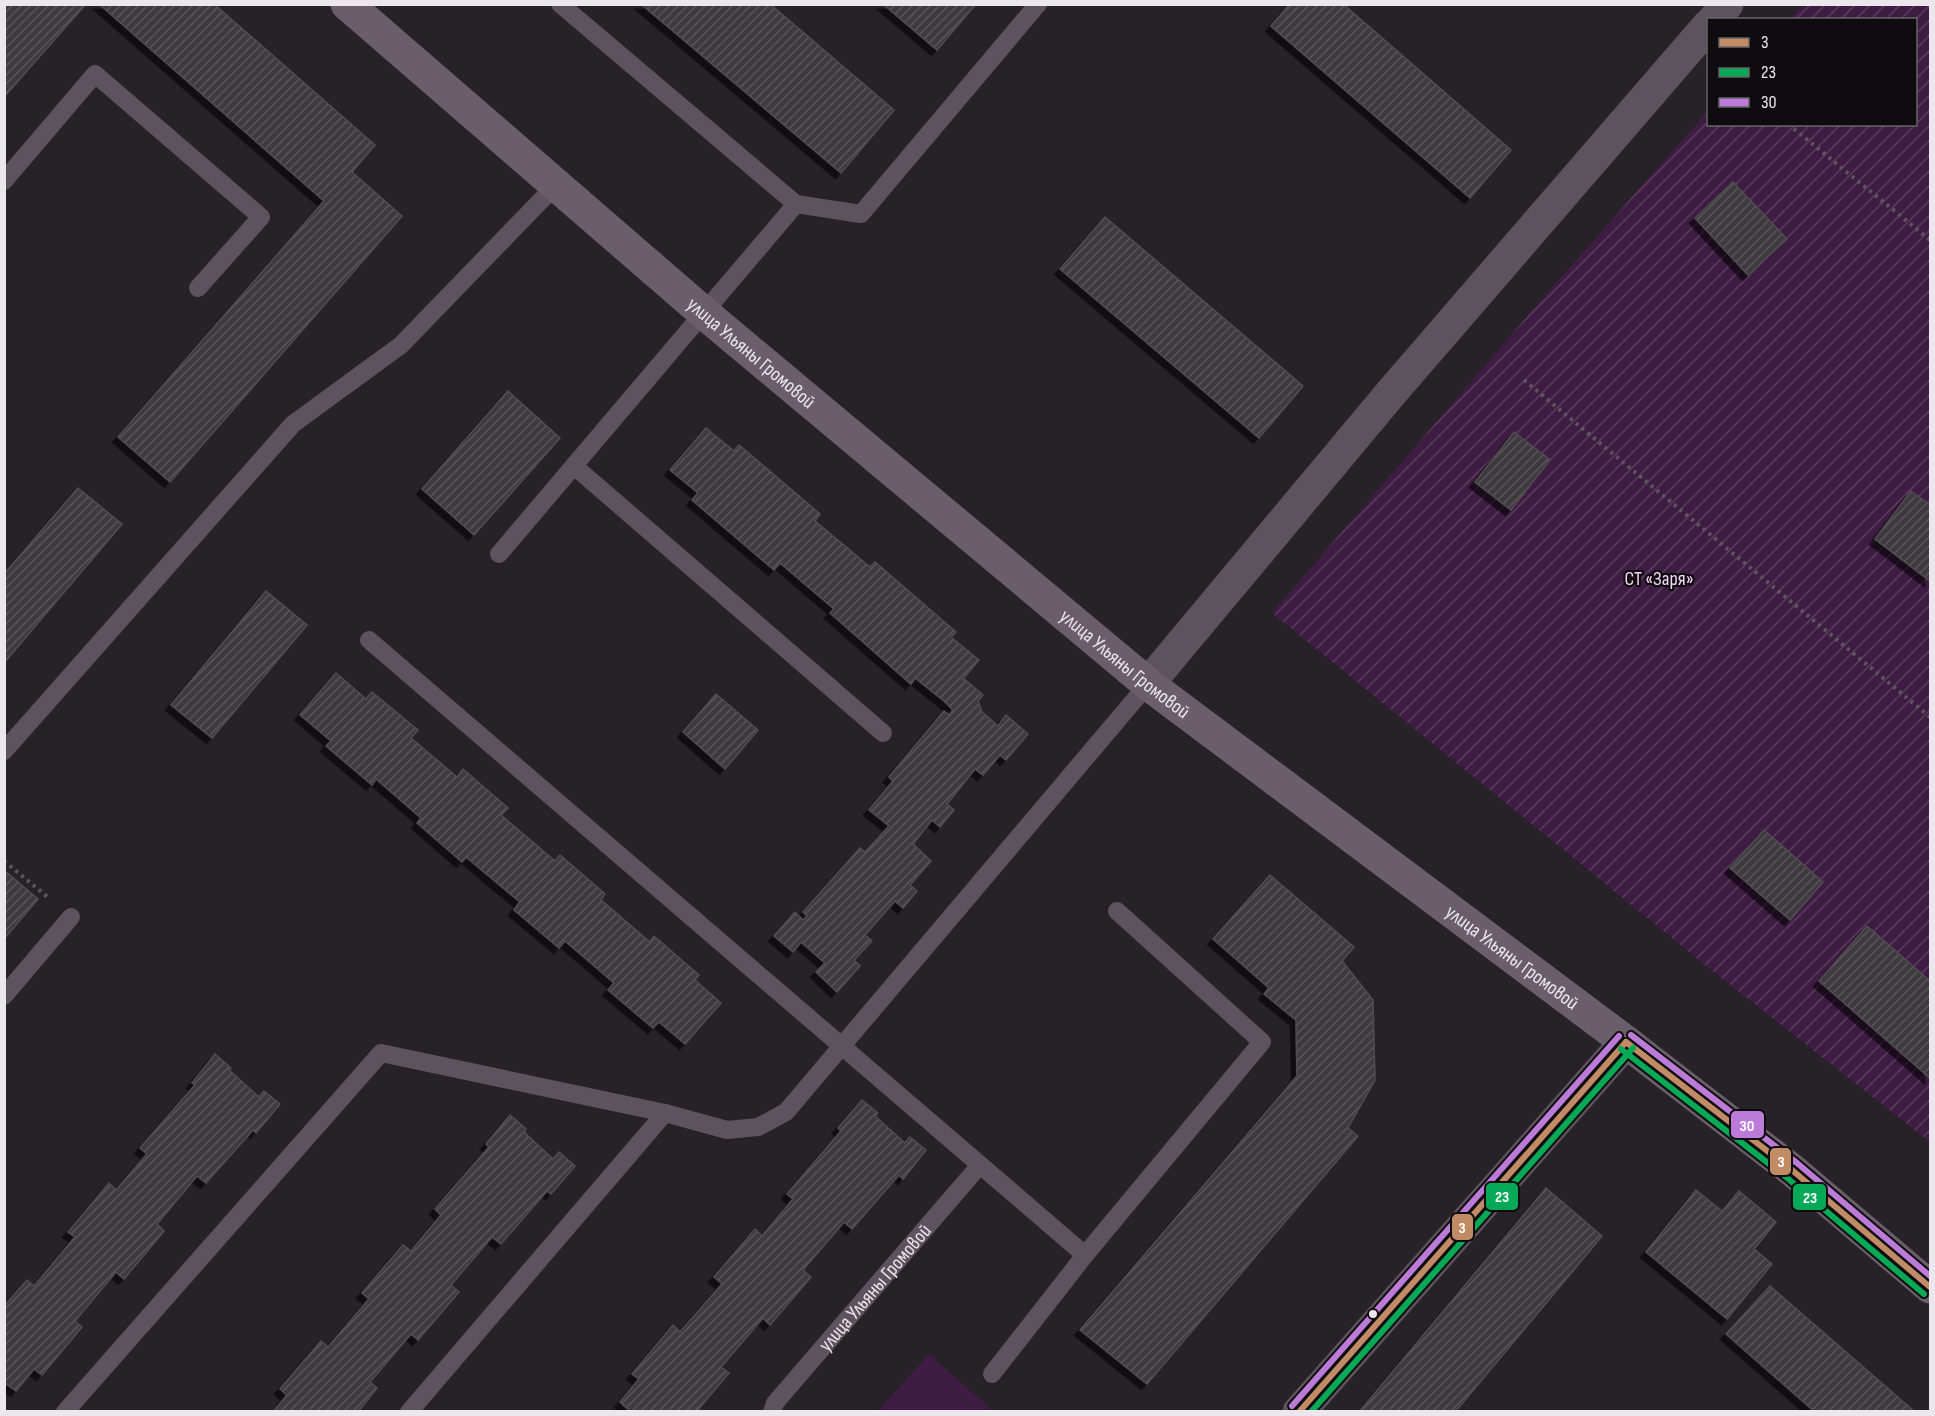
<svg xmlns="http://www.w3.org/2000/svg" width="1935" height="1416" viewBox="0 0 1935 1416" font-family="'Sofia Sans Condensed',sans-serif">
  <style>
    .garden { fill: url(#garden-furrows) }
    .pitch { fill: #3f1c43 }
    .building { fill: url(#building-hatch); stroke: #504d50; stroke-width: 1.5; filter: url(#shadow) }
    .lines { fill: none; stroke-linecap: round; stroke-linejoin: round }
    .path { stroke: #5d575d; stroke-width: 4; stroke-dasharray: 3 4.5; stroke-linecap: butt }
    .service { stroke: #5d535d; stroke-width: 18 }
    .minor { stroke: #5d535d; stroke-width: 33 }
    .tertiary { stroke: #5d535d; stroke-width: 33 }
    .secondary { stroke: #695e6a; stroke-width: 33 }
    .bus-1-casing { stroke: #0f0c0f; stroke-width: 10 }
    .bus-2-casing { stroke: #0f0c0f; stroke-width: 10 }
    .bus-3-casing { stroke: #0f0c0f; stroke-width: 10 }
    .bus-1 { stroke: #c18c65; stroke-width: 6 }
    .bus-2 { stroke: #06aa56; stroke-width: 6 }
    .bus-3 { stroke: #bd7bd9; stroke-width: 6 }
    .bus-dot { fill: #ece7ec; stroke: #0f0c0f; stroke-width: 2 }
    .labels { text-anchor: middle; stroke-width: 4.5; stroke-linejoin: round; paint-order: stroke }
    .street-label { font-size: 20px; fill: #ece7ec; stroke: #0f0c0f }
    .park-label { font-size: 20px; fill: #f8d5fb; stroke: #0f0c0f }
    .line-badge { stroke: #0f0c0f; stroke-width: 2 }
    .badge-label { font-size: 16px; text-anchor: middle; font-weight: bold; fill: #fff }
  </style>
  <defs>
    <pattern id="garden-furrows" width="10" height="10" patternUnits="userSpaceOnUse" patternTransform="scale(1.5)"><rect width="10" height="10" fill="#3f1c43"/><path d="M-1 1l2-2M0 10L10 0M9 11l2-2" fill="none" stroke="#5b3d5e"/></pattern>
    <pattern id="building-hatch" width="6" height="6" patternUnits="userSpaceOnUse" patternTransform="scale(1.5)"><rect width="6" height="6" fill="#3d3a3d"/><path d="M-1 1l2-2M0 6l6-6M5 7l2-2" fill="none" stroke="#595659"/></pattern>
    <filter id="shadow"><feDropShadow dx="-5.5" dy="5.5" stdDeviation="0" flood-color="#0009"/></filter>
  </defs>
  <rect width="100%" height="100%" fill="#272227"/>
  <polygon class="garden" points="1803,5 1930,5 1930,1142 1710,969 1272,613 1555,284 1708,111 1708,124 1916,124 1916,20 1790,19"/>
  <polygon class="pitch" points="929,1354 993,1411 878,1411"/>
  <g class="building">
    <polygon points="4,4 86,4 4,97"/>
    <polygon points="99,4 214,4 375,145 352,172 402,216 170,482 118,437 324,201"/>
    <polygon points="641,4 770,4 894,110 841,173"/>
    <polygon points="883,4 976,4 937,50"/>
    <polygon points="1290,4 1343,4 1511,150 1470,198 1271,26"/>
    <polygon points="1733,182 1787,239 1748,275 1695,218"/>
    <polygon points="1105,217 1303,386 1259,438 1060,269"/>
    <polygon points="508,391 560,438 474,535 422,489"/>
    <polygon points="706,428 734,451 739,445 820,514 815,521 870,567 875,562 956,632 951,637 979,660 962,680 964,679 983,695 978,701 982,712 998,726 1006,715 1028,734 1006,760 1000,755 983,775 975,769 947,804 954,810 940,827 932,820 913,844 931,861 910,885 917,891 903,908 895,901 865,935 872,941 854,960 860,966 837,992 816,972 825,963 801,942 793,952 774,936 795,912 803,920 807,916 803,912 860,848 865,852 889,826 869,810 893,781 889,777 944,711 949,715 953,710 944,701 915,678 911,684 830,613 834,609 780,563 774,570 692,500 698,493 670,470"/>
    <polygon points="1514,432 1550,460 1511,510 1475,482"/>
    <polygon points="78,488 122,524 4,663 4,574"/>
    <polygon points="1911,491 1930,505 1930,581 1875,539"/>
    <polygon points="266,591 307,625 212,738 171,705"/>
    <polygon points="336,673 366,699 372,692 418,730 411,738 457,777 463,769 508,808 501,815 555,861 560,855 605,894 601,900 650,942 654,936 699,975 695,980 721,1003 685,1044 659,1022 653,1028 608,990 614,983 565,941 559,948 514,910 520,902 466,857 462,862 417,823 421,818 376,779 372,785 326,746 331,741 300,715"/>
    <polygon points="716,694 758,730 725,769 683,732"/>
    <polygon points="1764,830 1823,882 1790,920 1730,868"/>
    <polygon points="4,870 38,899 4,939"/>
    <polygon points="1270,875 1354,947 1342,961 1373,1000 1375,1080 1348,1128 1358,1136 1147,1384 1080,1330 1297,1076 1296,1020 1264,994 1269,988 1213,939"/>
    <polygon points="1867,926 1930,981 1930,1078 1819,981"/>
    <polygon points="215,1054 231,1068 229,1070 259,1097 264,1091 280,1104 256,1133 253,1130 206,1183 197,1176 157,1224 164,1231 124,1279 116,1272 75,1321 82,1327 42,1375 34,1369 16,1391 4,1382 4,1306 27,1280 34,1286 75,1237 68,1232 109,1183 116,1190 147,1154 140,1148 195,1085 192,1083"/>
    <polygon points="862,1100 878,1113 875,1116 905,1143 910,1137 926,1150 903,1179 899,1175 852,1229 844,1222 803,1270 811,1277 770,1325 763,1318 721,1367 729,1373 696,1412 631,1412 620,1402 639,1379 632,1374 673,1325 680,1332 722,1284 714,1277 755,1229 762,1236 793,1199 787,1194 841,1131 838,1128"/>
    <polygon points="510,1115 526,1129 524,1132 553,1159 559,1152 575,1166 551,1194 547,1191 501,1244 492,1237 451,1285 459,1292 418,1340 411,1334 370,1382 377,1388 358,1412 273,1412 287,1395 280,1389 321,1341 328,1347 369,1299 362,1293 403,1245 411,1251 441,1215 435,1209 489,1147 486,1144"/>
    <polygon points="1546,1188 1602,1236 1583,1259 1455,1412 1359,1412"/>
    <polygon points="1696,1190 1722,1211 1739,1191 1776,1222 1754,1249 1772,1264 1727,1319 1646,1252"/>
    <polygon points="1770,1286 1915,1412 1815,1412 1726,1334"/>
  </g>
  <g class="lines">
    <g class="path">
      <polyline points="1788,124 1930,240"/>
      <polyline points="1524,380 1930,717"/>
      <polyline points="4,861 50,899"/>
    </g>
    <g class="service">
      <polyline points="560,4 796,204 861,214 1038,4"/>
      <polyline points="4,181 95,74 261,217 198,288"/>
      <polyline points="574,466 883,733"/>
      <polyline points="499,554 796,204"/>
      <polyline points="369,640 1085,1255 1262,1042 1117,911"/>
      <polyline points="4,751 293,424 401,345 555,186"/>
      <polyline points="4,996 71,917"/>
      <polyline points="992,1374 1085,1255"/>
      <polyline points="65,1412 381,1053 665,1113 727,1130 758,1127 786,1112 1148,684"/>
      <polyline points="409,1412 665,1113"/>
      <path id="s1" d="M772,1412L775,1403L980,1165"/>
    </g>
    <g class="minor">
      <polyline points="1714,20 1727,4"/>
      <polyline points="1148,684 1391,393 1708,26"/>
    </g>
    <polyline class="tertiary" points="1299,1412 1626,1042"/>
    <path class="secondary" id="s2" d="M347,4L704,313L1148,684L1626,1042L1792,1170L1930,1287"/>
    <g class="bus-1-casing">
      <g id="bus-1">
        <polyline points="1626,1042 1792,1170 1930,1287"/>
        <polyline points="1299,1412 1626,1042"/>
      </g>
    </g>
    <g class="bus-2-casing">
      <g id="bus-2">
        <polyline points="1621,1049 1786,1177 1924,1294"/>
        <polyline points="1311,1412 1633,1048"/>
      </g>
    </g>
    <g class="bus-3-casing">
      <g id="bus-3">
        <polyline points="1631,1035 1797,1163 1930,1276"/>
        <polyline points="1292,1406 1619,1036"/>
      </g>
    </g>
    <use href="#bus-1" class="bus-1"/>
    <use href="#bus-2" class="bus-2"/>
    <use href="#bus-3" class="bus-3"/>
  </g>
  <circle class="bus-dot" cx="1373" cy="1314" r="5"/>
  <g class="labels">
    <g class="street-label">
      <text dy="7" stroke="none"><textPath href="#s2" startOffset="534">улица Ульяны Громовой</textPath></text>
      <text dy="7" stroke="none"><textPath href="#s2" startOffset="1020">улица Ульяны Громовой</textPath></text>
      <text dy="7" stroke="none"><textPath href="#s2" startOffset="1506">улица Ульяны Громовой</textPath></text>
      <text dy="7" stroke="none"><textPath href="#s1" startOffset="162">улица Ульяны Громовой</textPath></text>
    </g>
    <g class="park-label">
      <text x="1659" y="585">СТ «Заря»</text>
    </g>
  </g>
  <g class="line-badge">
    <rect x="1730" y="1110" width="35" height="29" rx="6" fill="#bd7bd9"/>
    <rect x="1769" y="1147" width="23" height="29" rx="6" fill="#c18c65"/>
    <rect x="1485" y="1182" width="34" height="29" rx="6" fill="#06aa56"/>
    <rect x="1792" y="1183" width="35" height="28" rx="6" fill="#06aa56"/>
    <rect x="1451" y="1213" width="23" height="28" rx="6" fill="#c18c65"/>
  </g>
  <g class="badge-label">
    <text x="1747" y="1131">30</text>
    <text x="1781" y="1167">3</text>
    <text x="1502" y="1202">23</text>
    <text x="1810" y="1203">23</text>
    <text x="1462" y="1233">3</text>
  </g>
  <rect width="1935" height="1416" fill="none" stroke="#ece7ec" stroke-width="12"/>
  <rect x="1707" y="18" width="210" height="108" fill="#0f0c0f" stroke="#676467" stroke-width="1.5"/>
  <rect x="1719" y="38" width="30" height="9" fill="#c18c65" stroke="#676467" stroke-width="1.5"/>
  <text x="1761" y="48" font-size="18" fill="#ece7ec">3</text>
  <rect x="1719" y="68" width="30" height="9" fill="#06aa56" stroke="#676467" stroke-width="1.5"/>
  <text x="1761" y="78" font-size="18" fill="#ece7ec">23</text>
  <rect x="1719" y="98" width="30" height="9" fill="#bd7bd9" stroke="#676467" stroke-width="1.5"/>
  <text x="1761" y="108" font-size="18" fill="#ece7ec">30</text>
</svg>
